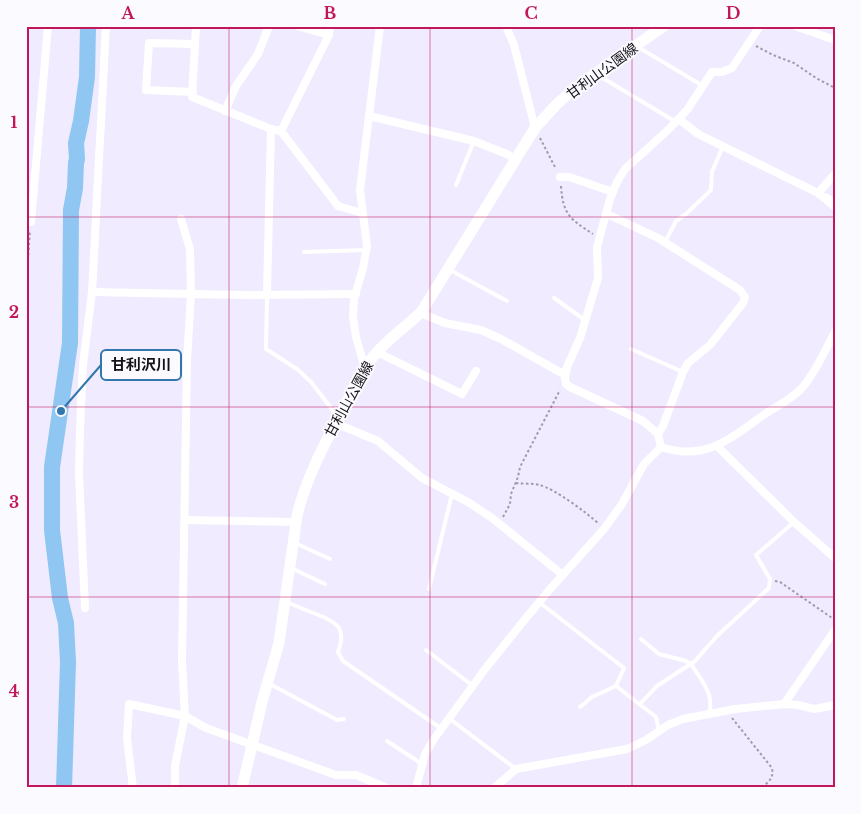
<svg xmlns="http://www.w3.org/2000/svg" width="861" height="814" viewBox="0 0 861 814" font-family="'Libre Baskerville','Noto Sans JP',serif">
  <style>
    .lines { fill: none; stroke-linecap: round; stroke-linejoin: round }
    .river { stroke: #8fc6f2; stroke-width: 16 }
    .path { stroke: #9f9ba9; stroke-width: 2; stroke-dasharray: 2.5 2.5; stroke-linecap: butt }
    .lane { stroke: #fff; stroke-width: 4 }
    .street { stroke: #fff; stroke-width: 8 }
    .secondary { stroke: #fff; stroke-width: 11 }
    .grid { fill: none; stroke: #c2185b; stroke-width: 1; stroke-opacity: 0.55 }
    .labels { text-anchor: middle; stroke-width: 4; stroke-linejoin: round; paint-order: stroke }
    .street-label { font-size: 14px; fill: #141218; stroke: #fbfafe }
    .leader { fill: none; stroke: #3177ac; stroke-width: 2 }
    .callout-dot { fill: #3177ac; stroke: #fbfafe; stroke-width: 2 }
    .callout { fill: #fbfafe; stroke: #3177ac; stroke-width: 2 }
    .callout-label { font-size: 15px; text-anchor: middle; font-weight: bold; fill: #141218 }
    .neatline { fill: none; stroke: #c2185b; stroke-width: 2 }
    .grid-label { font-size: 16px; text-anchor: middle; font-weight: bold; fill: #c2185b }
  </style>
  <rect width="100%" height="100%" fill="#f0ebfe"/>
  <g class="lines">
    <polyline class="river" points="64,788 68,662 66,623 60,598 52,530 52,467 70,343 71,210 75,188 76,163 77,159 76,143 81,121 87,77 88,26"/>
    <g class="path">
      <polyline points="756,46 773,55 794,63 816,78 835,88"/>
      <polyline points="540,138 556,169"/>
      <path d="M561,186C563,215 570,219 593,234"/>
      <polyline points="26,290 30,230"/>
      <path d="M516,483C523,484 532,483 539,485C554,488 587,513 599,524"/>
      <polyline points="503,517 510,504 511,494 518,477 520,467 560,390"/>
      <polyline points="775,581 780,582 835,620"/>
      <path d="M732,718L772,768C774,778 769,781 762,788"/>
    </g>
    <g class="lane">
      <polyline points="638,47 703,86"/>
      <polyline points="596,74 676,122"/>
      <polyline points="456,185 474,141"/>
      <polyline points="826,195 835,201"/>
      <polyline points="665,242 676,221 686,214 711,190 712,172 723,146"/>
      <polyline points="304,252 367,250"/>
      <polyline points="450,270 507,301"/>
      <polyline points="267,294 266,349 297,369 311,382 338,417"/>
      <polyline points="554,298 585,320"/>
      <polyline points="631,349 683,372"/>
      <polyline points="295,543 330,559"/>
      <polyline points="291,568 325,584"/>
      <polyline points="429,589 452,494"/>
      <path d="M286,602C296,606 306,610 316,614C337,622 347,628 338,652L343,661L442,729"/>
      <polyline points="539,602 624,668 616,686"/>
      <path d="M641,639L659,654L686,661L691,664C701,680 715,694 709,714"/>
      <polyline points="426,650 473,686"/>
      <polyline points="270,684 337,720 344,719"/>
      <polyline points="640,704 657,686 695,661 717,636 769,588 770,579 756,555 794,522"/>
      <polyline points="580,707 592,697 616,686 656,717 659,731"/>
      <polyline points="450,719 516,769"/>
      <polyline points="387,741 422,764"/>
    </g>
    <g class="street">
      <polyline points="196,26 192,97 271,129"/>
      <polyline points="297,26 329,35"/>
      <polyline points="506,26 514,45 535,128"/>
      <polyline points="795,26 835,40"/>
      <polyline points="193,92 146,90 149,43 195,44"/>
      <polyline points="225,111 236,86 258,54 269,26"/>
      <polyline points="369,116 474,141 509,155 514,159"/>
      <polyline points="679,119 698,134 818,193 835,207"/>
      <polyline points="281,131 329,35 330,26"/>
      <polyline points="560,177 569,177 613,192"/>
      <polyline points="818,193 835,174"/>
      <polyline points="607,214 658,238 740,290 745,297 743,303 710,345 688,363 683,372 663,426 658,434"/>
      <polyline points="26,222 31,222 48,26"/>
      <polyline points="92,292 191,294 190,249 181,219"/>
      <polyline points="267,294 271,129 281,131 338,206 362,213"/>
      <polyline points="356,294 245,295 191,294 187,360 182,661 185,716 206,728 336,775 356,775 387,788"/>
      <polyline points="420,313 445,323 481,330 501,339 565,375"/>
      <polyline points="377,352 462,394 476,371"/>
      <polyline points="365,368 356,337 353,317 354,299 363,268 367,246 360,190 380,26"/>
      <polyline points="335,423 378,441 422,478 468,502 492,518 563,575"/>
      <polyline points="717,446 794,522 835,558"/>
      <polyline points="661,447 658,434 643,421 570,387 566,384 565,378 567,367 580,338 598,278 597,247 610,199 617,182 625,169 668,130 687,110 712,72 722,72 732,68 760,26"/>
      <path d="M661,447C706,462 731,438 765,414C777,406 792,399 802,388C816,372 825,350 835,332"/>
      <polyline points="185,520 296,522"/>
      <polyline points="85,608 79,474 80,428 83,365 92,292 106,26"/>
      <polyline points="784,704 835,630"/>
      <polyline points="133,788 127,738 129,704 185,716 175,766 175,788"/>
      <polyline points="416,788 425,754 434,739 485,669 526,618 551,588 604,529 622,504 644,464 661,447"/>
      <polyline points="494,788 516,769 627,749 646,740 668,725 683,719 735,709 784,704 798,705 814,709 835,705"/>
    </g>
    <path class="secondary" d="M242,788L262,702L279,643L297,516C306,478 324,445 342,411C351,393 359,374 372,358C386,340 406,327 422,311L535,128L556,105L576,87L664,26"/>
  </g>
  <path class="grid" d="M229,26V788M430,26V788M632,26V788M26,217H835M26,407H835M26,597H835"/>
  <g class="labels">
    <g class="street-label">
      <text transform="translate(602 71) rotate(-36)" y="5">甘利山公園線</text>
      <text transform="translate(349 399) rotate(-61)" y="5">甘利山公園線</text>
    </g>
  </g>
  <path class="leader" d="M61 411L101 365"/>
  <circle class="callout-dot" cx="61" cy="411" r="5"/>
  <rect class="callout" x="101" y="350" width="80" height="30" rx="5"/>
  <g class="callout-label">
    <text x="141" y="370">甘利沢川</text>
  </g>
  <rect width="861" height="814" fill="none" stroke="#fbfafe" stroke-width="55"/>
  <rect x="28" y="28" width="806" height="758" class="neatline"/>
  <g class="grid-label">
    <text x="128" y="19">A</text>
    <text x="330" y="19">B</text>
    <text x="531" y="19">C</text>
    <text x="733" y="19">D</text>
    <text x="14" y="128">1</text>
    <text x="14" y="318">2</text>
    <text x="14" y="508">3</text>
    <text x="14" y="697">4</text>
  </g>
</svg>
